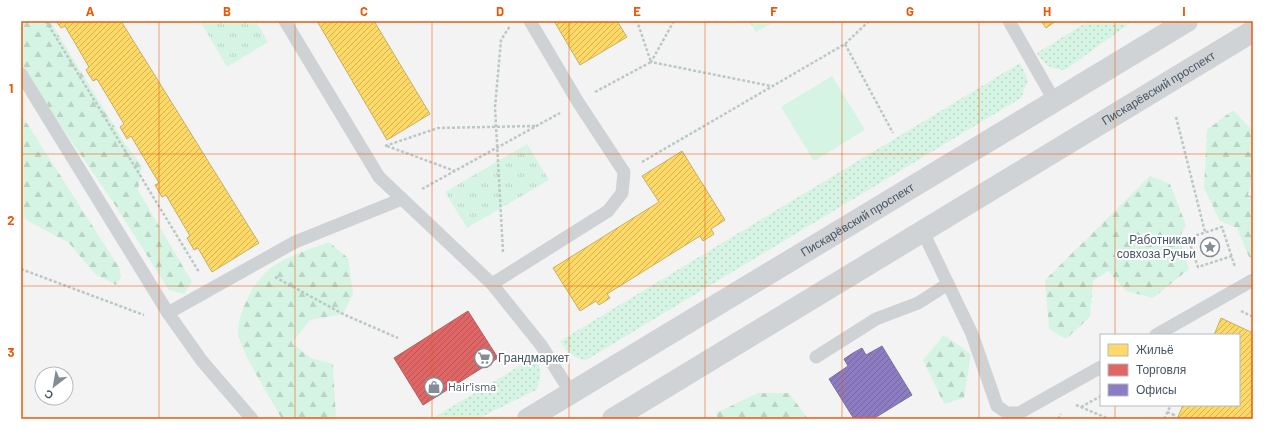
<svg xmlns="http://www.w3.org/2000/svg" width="1274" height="440" viewBox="0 0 1274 440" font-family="Barlow,sans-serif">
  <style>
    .grass { fill: url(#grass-dots) }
    .forest { fill: url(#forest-firs) }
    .park { fill: url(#park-tufts) }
    .garden { fill: #d6f4e3 }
    .homes { fill: url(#homes-hatch); stroke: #c8b165 }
    .shops { fill: url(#shops-hatch); stroke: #b26165 }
    .offices { fill: url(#offices-hatch); stroke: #7970a6 }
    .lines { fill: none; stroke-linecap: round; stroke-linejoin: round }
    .path { stroke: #bbc9c5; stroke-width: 2.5; stroke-dasharray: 3 2; stroke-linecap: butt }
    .service { stroke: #cfd2d4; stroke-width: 13 }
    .secondary { stroke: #cfd3d6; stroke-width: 22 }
    .grid { fill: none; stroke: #e8590c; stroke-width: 1; stroke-opacity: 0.55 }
    .labels { text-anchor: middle; stroke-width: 4; stroke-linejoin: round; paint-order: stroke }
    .street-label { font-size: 12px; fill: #475563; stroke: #fff }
    .poi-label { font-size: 12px; fill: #475563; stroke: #fff; text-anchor: start }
    .neatline { fill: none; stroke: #e8590c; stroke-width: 1.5 }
    .grid-label { font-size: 13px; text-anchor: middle; font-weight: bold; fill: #e8590c }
  </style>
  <defs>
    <pattern id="grass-dots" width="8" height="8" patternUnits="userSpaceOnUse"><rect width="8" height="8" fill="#d6f4e3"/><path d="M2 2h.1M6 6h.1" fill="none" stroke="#b9d3c5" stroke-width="1.8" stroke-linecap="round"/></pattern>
    <pattern id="forest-firs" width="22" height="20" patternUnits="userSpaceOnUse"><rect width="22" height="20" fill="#d6f4e3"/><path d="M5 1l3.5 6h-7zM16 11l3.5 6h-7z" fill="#b9d3c5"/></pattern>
    <pattern id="park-tufts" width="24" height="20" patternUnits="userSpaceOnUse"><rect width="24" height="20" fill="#d6f4e3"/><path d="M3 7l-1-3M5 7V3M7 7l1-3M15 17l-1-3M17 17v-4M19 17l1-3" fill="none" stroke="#b9d3c5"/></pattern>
    <pattern id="homes-hatch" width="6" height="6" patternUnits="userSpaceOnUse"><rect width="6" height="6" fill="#ffd966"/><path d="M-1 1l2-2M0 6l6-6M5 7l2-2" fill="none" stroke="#d0b358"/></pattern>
    <pattern id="shops-hatch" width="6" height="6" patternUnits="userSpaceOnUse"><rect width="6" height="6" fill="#e06666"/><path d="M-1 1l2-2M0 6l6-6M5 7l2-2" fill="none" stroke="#b75758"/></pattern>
    <pattern id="offices-hatch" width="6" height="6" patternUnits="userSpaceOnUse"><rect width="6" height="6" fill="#8e7cc3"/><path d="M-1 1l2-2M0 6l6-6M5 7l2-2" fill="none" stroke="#7668a2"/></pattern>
  </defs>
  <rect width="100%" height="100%" fill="#f4f3f3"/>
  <g class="grass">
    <path d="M1089,21H1133L1065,70C1050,69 1045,65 1037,53Z"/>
    <path d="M1020,63L1028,80L1021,98L586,360C573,358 567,352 560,341Z"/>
    <path d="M535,357C542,370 542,376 536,390L477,419H431Z"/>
  </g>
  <g class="forest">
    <polygon points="21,21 50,21 124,142 142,166 138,190 192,282 184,294 169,290 113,202 25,73 21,65"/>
    <polygon points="1233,110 1253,131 1253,175 1248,195 1253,197 1253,259 1249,257 1237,228 1220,221 1204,188 1207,130"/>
    <polygon points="21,114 120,269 121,277 116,285 95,274 69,243 21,217"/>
    <polygon points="1150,176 1170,184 1186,225 1179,238 1189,269 1153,298 1126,291 1108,271 1093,281 1090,317 1066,339 1049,329 1045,280"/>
    <path d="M329,242L348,258L353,294L343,314L310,320L292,343L311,358L333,364L336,419H282C273,403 238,347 238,332C238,313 252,285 266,272C280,258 311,249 329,242Z"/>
    <polygon points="944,335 971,354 964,398 944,404 923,360"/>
    <polygon points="758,393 789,393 808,419 718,419 716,413"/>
  </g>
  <g class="park">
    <polygon points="200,21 256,21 268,42 227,67"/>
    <polygon points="749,21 776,21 756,32"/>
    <polygon points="527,144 549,180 467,228 445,192"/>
  </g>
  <polygon class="garden" points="832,76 865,130 814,161 781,107"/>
  <g class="homes">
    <polygon points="56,21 121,21 259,243 212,272 198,248 194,250 187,238 190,236 166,195 162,197 155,185 159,183 131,136 127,139 120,127 124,124 97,79 93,81 86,70 89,67 65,26 61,28"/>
    <polygon points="317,21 374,21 430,114 387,140"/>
    <polygon points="554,21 617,21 627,37 580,65"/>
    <polygon points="1041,21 1056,21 1046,28"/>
    <polygon points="682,151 725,220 711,229 714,234 703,241 700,236 607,294 610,298 599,305 596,301 580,311 553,268 659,202 642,176"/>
    <polygon points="1221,318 1253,333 1253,419 1177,419 1183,405 1239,405 1239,335 1214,335"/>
  </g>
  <polygon class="shops" points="468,311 498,358 423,405 394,358"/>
  <polygon class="offices" points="882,346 912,395 873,419 854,419 829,379 848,366 844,359 853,353 862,348 866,355"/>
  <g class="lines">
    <g class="path">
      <polyline points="46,21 199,272"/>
      <polyline points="674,21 651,62 771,86"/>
      <polyline points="845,44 893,133"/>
      <polyline points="595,92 651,62 637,21"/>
      <polyline points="1176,117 1205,232"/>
      <polyline points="385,146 438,128 535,126"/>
      <polyline points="387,146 455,171"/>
      <polyline points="642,162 845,44 869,21"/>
      <polyline points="422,189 560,113"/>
      <polyline points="503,252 495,107 501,40 510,26"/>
      <polyline points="1232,256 1198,267 1188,238 1222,227 1235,267"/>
      <polyline points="21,269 144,315"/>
      <polyline points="275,277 343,314 398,338"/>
      <polyline points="1241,311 1253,317"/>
      <polyline points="1076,405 1109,419"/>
      <polyline points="1081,407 1101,396"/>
      <polyline points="1167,412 1174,415 1173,419"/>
      <polyline points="1058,419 1061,414"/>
      <polyline points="1164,419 1171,405"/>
    </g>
    <g class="service">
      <polyline points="285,21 379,177 492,284 541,345 571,393"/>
      <polyline points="1009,21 1054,100"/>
      <polyline points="21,74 168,313 202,361 252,419"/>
      <polyline points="923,232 972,334 997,406 1007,413 1019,413 1101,367"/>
      <polyline points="492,284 608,211 622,193 624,172 578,102 530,21"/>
      <polyline points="168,313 295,242 402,199"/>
      <polyline points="1156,335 1253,280"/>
      <polyline points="816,357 876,319 918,303 948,284"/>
    </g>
    <g class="secondary">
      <path id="s1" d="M528,419L1187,21"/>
      <path id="s2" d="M613,419L1253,31"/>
    </g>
  </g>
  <path class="grid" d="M159,21V419M295,21V419M432,21V419M569,21V419M705,21V419M842,21V419M979,21V419M1115,21V335M21,154H1253M21,286H1253M1115,405V419"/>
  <defs>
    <g id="sight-ring" transform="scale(1)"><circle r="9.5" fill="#fff" stroke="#848c95" stroke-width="1.5"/><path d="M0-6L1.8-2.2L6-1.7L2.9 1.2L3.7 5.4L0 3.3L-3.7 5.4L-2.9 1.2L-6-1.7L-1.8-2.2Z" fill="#848c95"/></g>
    <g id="supermarket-ring" transform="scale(1)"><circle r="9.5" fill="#fff" stroke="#848c95" stroke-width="1.5"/><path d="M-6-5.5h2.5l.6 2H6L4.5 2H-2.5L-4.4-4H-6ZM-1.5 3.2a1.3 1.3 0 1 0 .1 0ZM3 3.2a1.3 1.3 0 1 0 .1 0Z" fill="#848c95"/></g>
    <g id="shop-ring" transform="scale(1)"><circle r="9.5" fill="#fff" stroke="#848c95" stroke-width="1.5"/><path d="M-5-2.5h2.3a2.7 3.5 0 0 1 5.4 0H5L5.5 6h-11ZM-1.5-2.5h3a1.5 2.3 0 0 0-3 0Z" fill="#848c95"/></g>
  </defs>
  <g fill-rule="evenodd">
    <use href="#sight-ring" x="1210" y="247"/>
    <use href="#supermarket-ring" x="484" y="358"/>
    <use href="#shop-ring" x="434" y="387"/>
  </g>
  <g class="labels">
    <g class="street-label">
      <text dy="4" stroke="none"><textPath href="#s2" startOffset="638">Пискарёвский проспект</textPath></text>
      <text dy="4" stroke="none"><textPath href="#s1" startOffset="385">Пискарёвский проспект</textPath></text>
    </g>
    <g class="poi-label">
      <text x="1196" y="244" text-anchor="end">Работникам<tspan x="1196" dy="14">совхоза Ручьи</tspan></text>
      <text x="498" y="362">Грандмаркет</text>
      <text x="448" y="391">Hair'isma</text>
    </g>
  </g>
  <rect width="1274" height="440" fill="none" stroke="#ffffff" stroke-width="44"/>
  <rect x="1100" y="334" width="140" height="72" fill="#ffffff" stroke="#b5bbc1"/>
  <rect x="1108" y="344" width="20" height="12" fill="#ffd966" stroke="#b5bbc1"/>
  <text x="1136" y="354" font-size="12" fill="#475563">Жильё</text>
  <rect x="1108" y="364" width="20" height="12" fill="#e06666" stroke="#b5bbc1"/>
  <text x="1136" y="374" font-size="12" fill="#475563">Торговля</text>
  <rect x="1108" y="384" width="20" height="12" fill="#8e7cc3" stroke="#b5bbc1"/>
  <text x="1136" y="394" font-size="12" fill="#475563">Офисы</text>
  <g transform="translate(54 386) rotate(211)"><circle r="19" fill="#ffffff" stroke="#b5bbc1"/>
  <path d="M0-3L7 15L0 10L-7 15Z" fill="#848c95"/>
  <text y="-6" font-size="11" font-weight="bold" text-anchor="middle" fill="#475563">С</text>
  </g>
  <rect x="22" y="22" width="1230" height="396" class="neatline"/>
  <g class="grid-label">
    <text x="90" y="16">A</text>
    <text x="227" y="16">B</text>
    <text x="364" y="16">C</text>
    <text x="500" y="16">D</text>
    <text x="637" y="16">E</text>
    <text x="774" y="16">F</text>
    <text x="910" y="16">G</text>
    <text x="1047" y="16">H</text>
    <text x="1184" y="16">I</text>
    <text x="11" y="93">1</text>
    <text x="11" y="225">2</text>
    <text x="11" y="357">3</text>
  </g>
</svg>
